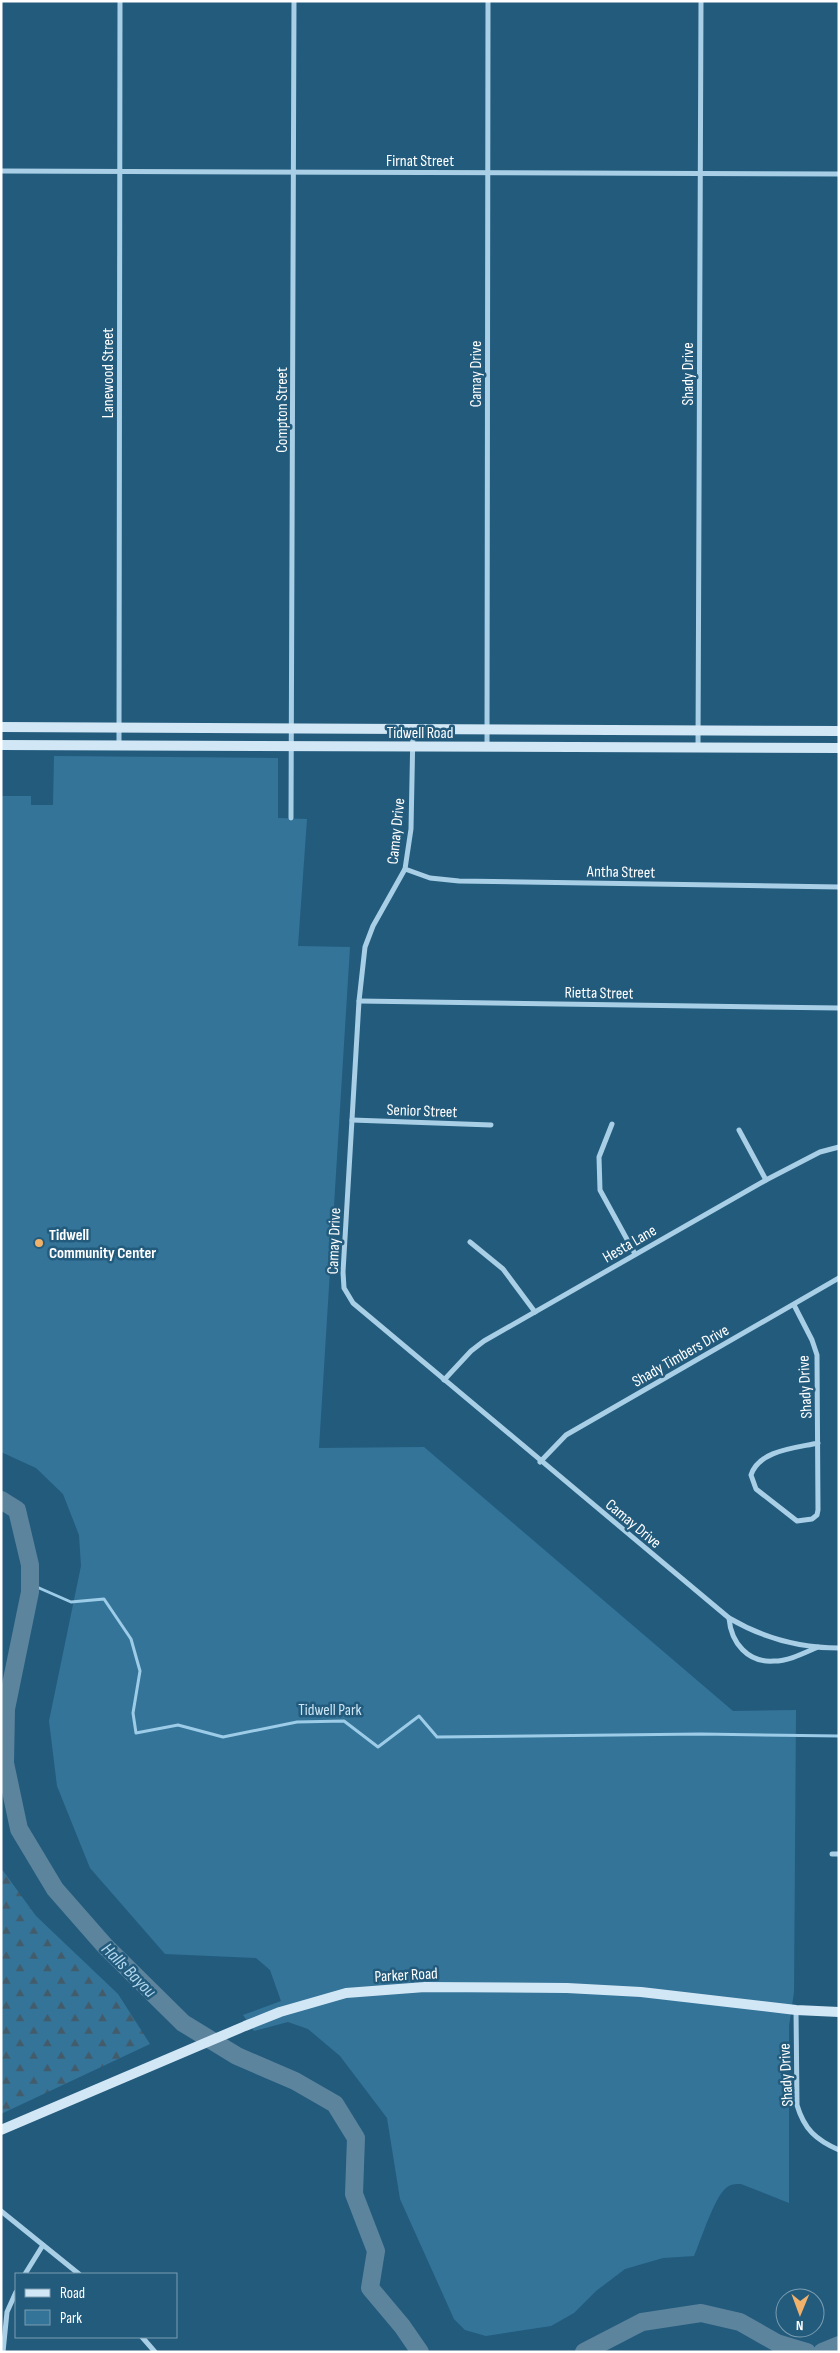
<svg xmlns="http://www.w3.org/2000/svg" width="840" height="2353" viewBox="0 0 840 2353" font-family="'Sofia Sans Condensed',sans-serif">
  <style>
    .green { fill: #347499 }
    .forest { fill: url(#forest-firs) }
    .lines { fill: none; stroke-linecap: round; stroke-linejoin: round }
    .stream { stroke: #9ccce7; stroke-width: 3 }
    .river { stroke: #5d849d; stroke-width: 18 }
    .minor { stroke: #a8cfe6; stroke-width: 5 }
    .secondary { stroke: #d2e7f5; stroke-width: 10 }
    .poi-dot { fill: #f0b26b; stroke: #235b7d; stroke-width: 2 }
    .labels { text-anchor: middle; stroke-width: 5; stroke-linejoin: round; paint-order: stroke }
    .street-label { font-size: 16px; fill: #fff; stroke: #235b7d }
    .poi-label { font-size: 16px; font-weight: bold; fill: #fff; stroke: #235b7d; text-anchor: start }
    .park-label { font-size: 16px; fill: #cbe5f5; stroke: #235b7d }
    .water-label { font-size: 18px; font-style: italic; fill: #b3d8ed; stroke: #235b7d }
  </style>
  <defs>
    <pattern id="forest-firs" width="22" height="20" patternUnits="userSpaceOnUse" patternTransform="scale(1.25)"><rect width="22" height="20" fill="#347499"/><path d="M5 1l3.5 6h-7zM16 11l3.5 6h-7z" fill="#425c6b"/></pattern>
  </defs>
  <rect width="100%" height="100%" fill="#235b7d"/>
  <path class="green" d="M54,756L278,758V818L307,819L298,946L350,947L319,1448L424,1447L733,1711L796,1710L794,1992L789,2026V2203L741,2184C735,2184 730,2184 726,2188C715,2196 700,2242 694,2256L663,2258L625,2269L596,2291L574,2313L551,2326L486,2336L465,2330L454,2319L400,2199L387,2118L340,2056L308,2029L288,2022L254,2031L243,2015L281,2001L270,1970L256,1958L165,1954L90,1868L57,1786L49,1721L81,1566L79,1535L63,1494L36,1468L1,1452V796H31V805H53Z"/>
  <polygon class="forest" points="1,1868 36,1916 118,1994 150,2044 1,2114"/>
  <g class="lines">
    <polyline class="stream" points="30,1584 71,1602 104,1599 131,1639 140,1671 133,1713 136,1733 178,1725 223,1737 297,1722 344,1721 378,1747 419,1716 437,1737 701,1734 839,1736"/>
    <g class="river">
      <polyline points="1,1500 17,1510 30,1565 30,1592 6,1709 5,1763 19,1829 55,1889 105,1946 183,2023 237,2056 295,2081 335,2104 356,2138 354,2194 376,2251 370,2288 402,2326 420,2352"/>
      <polyline points="584,2352 642,2322 701,2313 740,2322 777,2343 807,2352"/>
      <polyline points="822,2352 839,2345"/>
    </g>
    <g class="minor">
      <polyline points="1,171 839,174"/>
      <path d="M413,729L411,829L405,869L373,926L365,947L359,1001L343,1272L344,1288L353,1303L729,1618C763,1638 799,1648 839,1648"/>
      <polyline points="119,744 120,1"/>
      <polyline points="487,747 488,1"/>
      <polyline points="698,747 701,1"/>
      <polyline points="291,818 294,1"/>
      <polyline points="405,869 430,878 459,881 839,887"/>
      <polyline points="359,1001 839,1008"/>
      <polyline points="352,1120 491,1125"/>
      <polyline points="612,1124 599,1157 600,1190 635,1254"/>
      <polyline points="739,1130 766,1180"/>
      <polyline points="470,1242 503,1269 535,1312"/>
      <path d="M794,1305L812,1340L817,1355L818,1510L817,1515L812,1519L797,1521L756,1489L751,1475C759,1450 796,1448 818,1443"/>
      <polyline points="444,1380 471,1351 484,1341 766,1180 820,1152 839,1147"/>
      <polyline points="540,1462 566,1435 839,1278"/>
      <path d="M729,1618C731,1643 748,1663 774,1661C789,1661 804,1653 818,1647"/>
      <polyline points="832,1854 839,1854"/>
      <path d="M796,2010L797,2105C804,2129 816,2140 839,2150"/>
      <polyline points="1,2211 79,2274"/>
      <polyline points="25,2274 43,2245"/>
      <polyline points="142,2337 155,2352"/>
      <polyline points="3,2352 7,2312 16,2292"/>
    </g>
    <g class="secondary">
      <polyline points="1,727 839,731"/>
      <polyline points="1,745 839,748"/>
      <polyline points="1,2130 245,2026 280,2012 346,1993 425,1987 567,1988 641,1992 796,2010 839,2012"/>
    </g>
  </g>
  <circle class="poi-dot" cx="39" cy="1243" r="5"/>
  <g class="labels">
    <g class="street-label">
      <text x="420" y="166">Firnat Street</text>
      <text transform="translate(107 373) rotate(-90)" y="6">Lanewood Street</text>
      <text transform="translate(475 374) rotate(-90)" y="6">Camay Drive</text>
      <text transform="translate(687 374) rotate(-90)" y="6">Shady Drive</text>
      <text transform="translate(281 410) rotate(-90)" y="6">Compton Street</text>
      <text x="420" y="738">Tidwell Road</text>
      <text transform="translate(395 831) rotate(-84)" y="6">Camay Drive</text>
      <text transform="translate(621 871) rotate(1)" y="6">Antha Street</text>
      <text transform="translate(599 992) rotate(1)" y="6">Rietta Street</text>
      <text transform="translate(422 1110) rotate(2)" y="6">Senior Street</text>
      <text transform="translate(333 1241) rotate(-88)" y="6">Camay Drive</text>
      <text transform="translate(629 1243) rotate(-30)" y="6">Hesta Lane</text>
      <text transform="translate(680 1355) rotate(-30)" y="6">Shady Timbers Drive</text>
      <text transform="translate(804 1387) rotate(-93)" y="6">Shady Drive</text>
      <text transform="translate(634 1523) rotate(40)" y="6">Camay Drive</text>
      <text transform="translate(406 1974) rotate(-3)" y="6">Parker Road</text>
      <text transform="translate(785 2075) rotate(-93)" y="6">Shady Drive</text>
    </g>
    <g class="poi-label">
      <text x="49" y="1240">Tidwell<tspan x="49" dy="18">Community Center</tspan></text>
    </g>
    <g class="park-label">
      <text x="330" y="1715">Tidwell Park</text>
    </g>
    <g class="water-label">
      <text transform="translate(129 1970) rotate(45)" y="6">Halls Bayou</text>
    </g>
  </g>
  <rect width="840" height="2353" fill="none" stroke="#ffffff" stroke-width="5"/>
  <rect x="15" y="2273" width="162" height="65" fill="#235b7d" stroke="#7b9db1"/>
  <rect x="25" y="2289" width="25" height="8" fill="#d2e7f5" stroke="#7b9db1"/>
  <text x="60" y="2298" font-size="15" fill="#ffffff">Road</text>
  <rect x="25" y="2310" width="25" height="15" fill="#347499" stroke="#7b9db1"/>
  <text x="60" y="2323" font-size="15" fill="#ffffff">Park</text>
  <g transform="translate(800 2313) rotate(181)"><circle r="24" fill="#235b7d" stroke="#7b9db1"/>
  <path d="M0-4L9 19L0 12L-9 19Z" fill="#f0b26b"/>
  <text y="-8" font-size="14" font-weight="bold" text-anchor="middle" fill="#ffffff">N</text>
  </g>
</svg>
